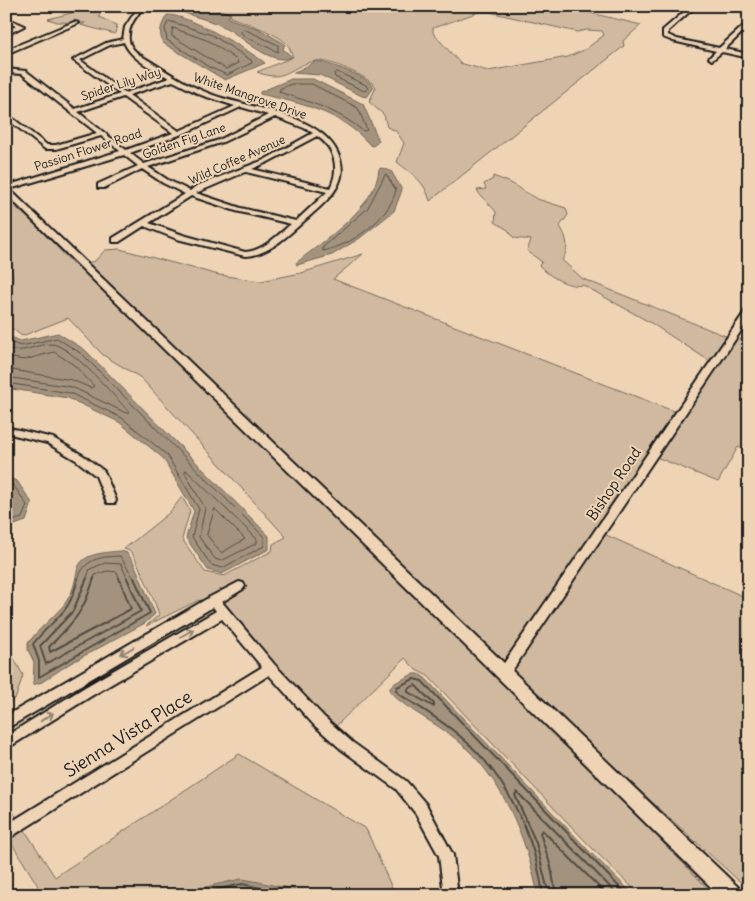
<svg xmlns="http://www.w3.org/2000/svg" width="755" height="901" viewBox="0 0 755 901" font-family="Delius,sans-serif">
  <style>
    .green { fill: #d0b99f; stroke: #766a5e; fill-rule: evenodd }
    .water { fill: #a3937e; stroke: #6d6357 }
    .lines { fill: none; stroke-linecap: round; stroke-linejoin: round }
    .shore-far1 { stroke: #524c43; stroke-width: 1 }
    .shore { stroke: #524c43; stroke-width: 2 }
    .minor-casing { stroke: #1c1c1c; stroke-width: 4 }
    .major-casing { stroke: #1c1c1c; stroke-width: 4 }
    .minor { fill: #eed4b5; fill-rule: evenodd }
    .major { fill: #eed4b5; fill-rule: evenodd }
    .oneway { stroke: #908170 }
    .labels { text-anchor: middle; stroke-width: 4; stroke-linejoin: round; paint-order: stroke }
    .far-street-label { font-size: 12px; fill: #1c1c1c; stroke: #eed4b5 }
    .street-label { font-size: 15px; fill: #1c1c1c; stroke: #eed4b5 }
    .near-street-label { font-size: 18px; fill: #1c1c1c; stroke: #eed4b5 }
  </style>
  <rect width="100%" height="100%" fill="#eed4b5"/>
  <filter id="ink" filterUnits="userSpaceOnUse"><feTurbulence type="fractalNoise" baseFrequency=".02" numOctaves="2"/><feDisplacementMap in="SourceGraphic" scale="10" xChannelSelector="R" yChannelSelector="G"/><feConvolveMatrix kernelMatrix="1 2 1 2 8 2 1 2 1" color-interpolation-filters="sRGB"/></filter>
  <g filter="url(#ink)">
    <g class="green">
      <polygon points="86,6 112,6 100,13 99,17 117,25 115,34 81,25 85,23 57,22 48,19 86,9"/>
      <path d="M200,6H561L641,25L623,41L624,46L430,201C425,181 412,174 397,162L404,143L396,131L387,127L384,115L369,102L376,87C369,77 329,59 316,61C290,65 286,84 257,72L293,57C291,53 290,47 287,44C277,33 244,22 230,17L231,13ZM479,12H489L577,32L587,30L602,31L604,35L586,49L568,57L488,71L460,63L433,33V28Z"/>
      <path d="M493,176L509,182L537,199L566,208L568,215L560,226C567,238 570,248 562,260L583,279L728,337L711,362L651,323L583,285C569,288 548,276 539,265L542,262L527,251L531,240L514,238L508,230L495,222L496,212C490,204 481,198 477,190L486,189L484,184L493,179Z"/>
      <path d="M6,199L35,224L74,265L80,264L501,676L714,895H640L590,846L428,676L416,670L405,658L334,728L284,676L221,601L245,587L240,581L201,603L199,600L146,626L159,615C159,611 136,557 131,552C129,551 127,550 124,549L169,513L182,497L190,511L182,539L205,572L224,576L272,551L273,544L286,537L141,378L103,355L68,318L22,336L6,324V286L13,284C12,276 14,270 6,264Z"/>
      <polygon points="120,249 219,275 261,281 301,273 363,254 333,279 676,412 502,666 86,263 95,261 105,250"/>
      <polygon points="736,338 749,342 749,451 738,447 718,482 656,457"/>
      <polygon points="604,534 749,599 749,890 510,673"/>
      <polygon points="6,652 12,655 23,675 16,697 6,705"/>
      <polygon points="239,754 366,829 395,895 28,895 38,886 6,834 6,801 55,877"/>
    </g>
    <g class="water">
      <path d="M177,6H197L230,13L228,18L259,29L285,44L283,49L292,57C273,67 243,38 228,29C211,19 190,17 173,8Z"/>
      <path d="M167,15C187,14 249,50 265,63L225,80L163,43C158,32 161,26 167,15Z"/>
      <path d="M317,61C333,65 364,75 374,87L367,97L362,96L320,75L293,73Z"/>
      <path d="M291,79H313L363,104L379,141L373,146L369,144C341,112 300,103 260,94V92Z"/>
      <path d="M382,168L391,171L402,190L394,211L360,238L332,255L297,265L296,263C324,240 376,208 379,169Z"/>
      <polygon points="6,330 11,332 7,334 8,336 21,341 58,333 85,350 269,536 269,549 222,574 208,570 186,538 194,511 163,458 119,422 68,398 6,388"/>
      <polygon points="6,477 17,481 32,503 26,521 6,528"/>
      <path d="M121,551L127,553L134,563L155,614L145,623L69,664L42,682L33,685L34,662L28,650V643C38,629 52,619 63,606C89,573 58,555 121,551Z"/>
      <path d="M413,674H419L425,678L587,849L634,895H538C526,837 503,778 456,739C436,723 409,711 391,693L390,688L393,684Z"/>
      <path d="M241,879C259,881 275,887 293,888L300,895H170Z"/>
    </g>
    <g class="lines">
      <g class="shore-far1">
        <polygon points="169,21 212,35 251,60 252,63 227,75 209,67 167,40 165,29"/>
        <polygon points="173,28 209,41 237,60 238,63 226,69 172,36"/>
        <polygon points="244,29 278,45 278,52 244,36 241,32"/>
        <polygon points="337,72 366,85 368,89 364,91 335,77 334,74"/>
        <path d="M292,84H312L358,108L367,130L363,131C338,110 310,102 279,92L280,89Z"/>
        <path d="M386,174L396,190C390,219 350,246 323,251V247L367,209Z"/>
        <polyline points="6,341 21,346 57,338 82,354 264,537 264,546 222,568 211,565 192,537 199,509 167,455 122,418 70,393 6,383"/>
        <path d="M6,348C24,355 34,344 51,344C70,344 115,397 129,412L126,413L72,387L6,377"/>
        <polyline points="6,357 24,360 54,352 74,365 94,386 91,388 72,380 6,369"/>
        <polygon points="186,470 257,539 257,543 221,561 215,559 199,537 205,508 185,473"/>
        <polyline points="6,482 14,486 27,505 22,518 6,523"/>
        <polygon points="215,509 245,539 221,553 207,535"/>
        <path d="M78,580C84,558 100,557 120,556L135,580"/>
        <polyline points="86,580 90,569 105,563 121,564 128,580"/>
        <polyline points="94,580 95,575 107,571 117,572 120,580"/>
      </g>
      <g class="shore">
        <path d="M78,578C69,617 55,616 33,644L39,661V677L150,613L134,578"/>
        <polyline points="87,578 73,611 40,646 46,664 141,611 127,578"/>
        <path d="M94,578C83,614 74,621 49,647L50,652L131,609L119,578"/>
        <polygon points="415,685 434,704 434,707 408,692 408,689"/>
        <polyline points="192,895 242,884 293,895"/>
        <path d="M543,895C535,837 507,776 462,738C443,721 420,708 399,694L396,690L397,687L414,679L422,681L627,895"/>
        <polyline points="549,895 536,843 515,795 517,792 618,895"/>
        <polyline points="556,895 551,867 540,833 542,830 607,895"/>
      </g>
      <g class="minor-casing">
        <g id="minor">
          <polygon points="9,6 16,6 6,10 6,7"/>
          <path d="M139,6H144C137,16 127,26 129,40C131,52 144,57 153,63C172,75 191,87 213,95C251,109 326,114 340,159C348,183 328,200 311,215C293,230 270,256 245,256L177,239L144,226L119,242H113V238L185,194L163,183L142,169L104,188H98V184L138,166L124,155L6,190V186L120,151L101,136L56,149H45L6,118V113L47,145H56L97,133L22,74L6,73V69L26,71L75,109L120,94L73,60L106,43L123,39L125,27ZM124,42C131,60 154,69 169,78L125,93L80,60L110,45ZM173,81L201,95L235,106L179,131L129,95ZM123,97L173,133L126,150L78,112ZM241,107L268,115L219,140L144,164L130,153L185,133ZM275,117L304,128L313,133L264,160L196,186L190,191L168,180L148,167L223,142ZM317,136C335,148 340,169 330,188L252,169L268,162ZM245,172H246L327,192L296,221L241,208L196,193ZM191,196L236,211L291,224C279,234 262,252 245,252L183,235L149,223Z"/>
          <polygon points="691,6 696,6 668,31 668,35 677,39 719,48 749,21 749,26 725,49 749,54 749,58 722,52 712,60 709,58 716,51 673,41 663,37 663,30"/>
          <polygon points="6,18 23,25 24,26 6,35 6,31 16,26 6,22"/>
          <polygon points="74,22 79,23 6,54 6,50"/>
          <polygon points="746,310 749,310 749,319 508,677 504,678 500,677 498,673 500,669"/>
          <polygon points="6,427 53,438 84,456 104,471 116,500 115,503 107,503 96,476 76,460 47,443 6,433"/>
          <polygon points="239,582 243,583 245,586 243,589 222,602 274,664 324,717 352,742 406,781 426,804 453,855 458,895 444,895 439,856 416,814 396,789 342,750 314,725 269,675 6,840 6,825 262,667 222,619 93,695 6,749 6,736 85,687 216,611 213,607 6,729 6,716 210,597"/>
        </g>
      </g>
      <g class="major-casing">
        <polygon id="major" points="6,186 739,888 741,895 719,895 6,194"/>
      </g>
      <use href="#minor" class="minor"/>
      <use href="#major" class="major"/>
    </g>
    <defs><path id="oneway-shaft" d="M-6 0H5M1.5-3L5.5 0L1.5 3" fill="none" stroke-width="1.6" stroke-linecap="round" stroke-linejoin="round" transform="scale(1.25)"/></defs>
    <g class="oneway">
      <use href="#oneway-shaft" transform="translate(187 633) rotate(-30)"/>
      <use href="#oneway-shaft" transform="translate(127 651) rotate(150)"/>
      <use href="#oneway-shaft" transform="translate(47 717) rotate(-33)"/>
    </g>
  </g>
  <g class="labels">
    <g class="far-street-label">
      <text transform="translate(121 84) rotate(-18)" y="4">Spider Lily Way</text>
      <text transform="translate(250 96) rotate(19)" y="4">White Mangrove Drive</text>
      <text transform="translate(184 141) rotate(-19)" y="4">Golden Fig Lane</text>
      <text transform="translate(88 150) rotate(-18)" y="4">Passion Flower Road</text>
      <text transform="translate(237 160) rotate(-24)" y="4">Wild Coffee Avenue</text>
    </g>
    <g class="street-label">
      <text transform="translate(614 484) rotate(-56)" y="5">Bishop Road</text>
    </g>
    <g class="near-street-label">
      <text transform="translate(128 734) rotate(-32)" y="6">Sienna Vista Place</text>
    </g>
  </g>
  <rect width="755" height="901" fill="none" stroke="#eed4b5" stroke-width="25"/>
  <rect x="12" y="12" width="730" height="876" fill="none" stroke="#1c1c1c" stroke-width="2" filter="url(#ink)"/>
</svg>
